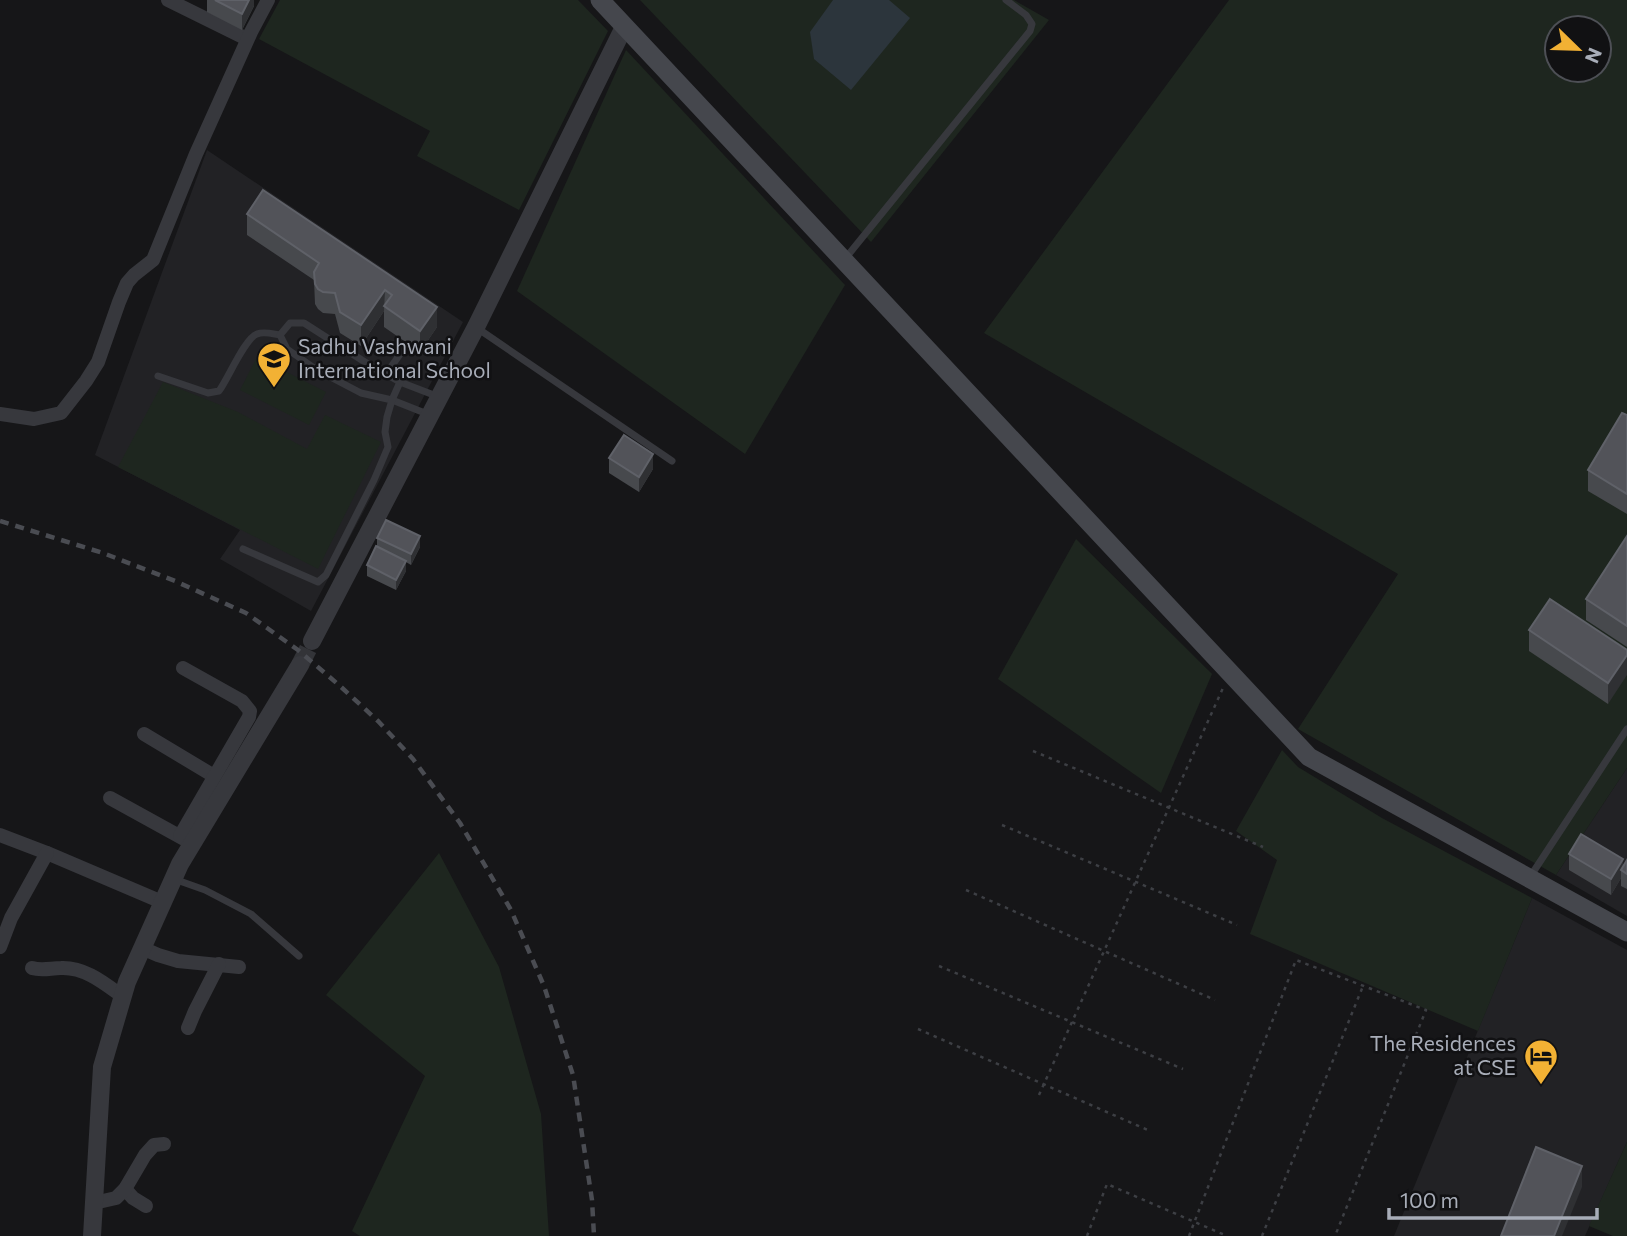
<svg xmlns="http://www.w3.org/2000/svg" width="1627" height="1236" viewBox="0 0 1627 1236" font-family="Commissioner,sans-serif">
  <style>
    .built { fill: #222225 }
    .green { fill: #1e261f; fill-rule: evenodd }
    .water { fill: #2c353c }
    .lines { fill: none; stroke-linecap: round; stroke-linejoin: round }
    .tertiary-tunnel { stroke: #333438; stroke-width: 18; stroke-dasharray: 18 9; stroke-linecap: butt }
    .path { stroke: #3d3f44; stroke-width: 2.5; stroke-dasharray: 3.5 5; stroke-linecap: butt }
    .service { stroke: #37383d; stroke-width: 7 }
    .minor { stroke: #37383d; stroke-width: 14 }
    .tertiary { stroke: #37383d; stroke-width: 18 }
    .secondary { stroke: #45474d; stroke-width: 19 }
    .rail { stroke: #4a4c52; stroke-width: 4.5; stroke-dasharray: 9 7; stroke-linecap: butt }
    .wall { fill: #47494d }
    .shaded-wall { fill: #2f3033 }
    .building { fill: #525359; stroke: #5f6168; stroke-width: 2 }
    .labels { text-anchor: middle; stroke-width: 5; stroke-linejoin: round; paint-order: stroke }
    .poi-label { font-size: 21px; fill: #a8adb8; stroke: #111113; text-anchor: start }
  </style>
  <rect width="100%" height="100%" fill="#161618"/>
  <g class="built">
    <polygon points="207,150 463,322 311,611 220,559 240,530 95,455"/>
    <polygon points="1627,768 1627,916 1556,875"/>
    <polygon points="1532,898 1627,950 1627,1142 1585,1236 1394,1236"/>
  </g>
  <g class="green">
    <polygon points="280,0 578,0 608,31 519,210 417,156 430,131 259,39"/>
    <polygon points="640,0 1014,0 1049,20 871,242"/>
    <path d="M1229,0H1627V768L1556,875L1298,729L1398,574L984,333ZM1557,28H1599V70H1557Z"/>
    <polygon points="626,50 845,285 745,454 517,291"/>
    <polygon points="257,357 326,392 309,425 240,390"/>
    <polygon points="163,382 238,412 307,449 325,415 381,442 318,569 118,467"/>
    <polygon points="1076,539 1212,674 1161,793 998,679"/>
    <polygon points="1282,750 1298,767 1382,818 1532,898 1478,1031 1250,934 1277,860 1236,831"/>
    <polygon points="439,853 499,967 541,1114 549,1236 360,1236 352,1231 425,1076 326,995"/>
    <polygon points="1627,1142 1627,1236 1613,1236 1589,1226"/>
  </g>
  <polygon class="water" points="833,0 889,0 910,18 851,90 814,59 810,32"/>
  <g class="lines">
    <polyline class="tertiary-tunnel" points="300,665 312,641"/>
    <g class="path">
      <polyline points="1033,751 1263,847"/>
      <polyline points="1002,825 1237,925"/>
      <polyline points="966,890 1215,1000"/>
      <polyline points="939,966 1183,1069"/>
      <polyline points="918,1029 1150,1131"/>
      <polyline points="1039,1095 1223,688"/>
      <polyline points="1087,1236 1107,1184 1227,1236"/>
      <polyline points="1189,1236 1296,960 1426,1010 1335,1236"/>
      <polyline points="1262,1236 1363,986"/>
    </g>
    <g class="service">
      <polyline points="844,260 1030,31 1032,24 1026,15 1006,0"/>
      <polyline points="477,328 672,461"/>
      <polyline points="386,374 403,350"/>
      <path d="M158,376L208,393L219,391C228,379 245,338 257,334C264,331 273,334 280,335"/>
      <polyline points="430,415 392,400 361,393 317,370 287,349 280,335 290,323 304,323 368,364 400,382 439,397"/>
      <polyline points="243,549 318,582 326,575 374,480 388,447 385,432 387,417 392,400 400,382"/>
      <polyline points="1530,877 1627,729"/>
      <polyline points="174,879 205,890 251,914 299,956"/>
    </g>
    <g class="minor">
      <polyline points="168,0 247,39"/>
      <polyline points="0,414 34,419 61,413 86,381 98,362 119,302 127,283 134,275 153,260 196,154 251,32 268,0"/>
      <polyline points="144,734 214,776"/>
      <polyline points="110,798 188,841"/>
      <polyline points="0,835 47,853 162,902"/>
      <polyline points="180,836 249,717 250,711 242,701 183,668"/>
      <polyline points="0,947 11,918 47,853"/>
      <polyline points="142,948 158,955 178,961 239,967"/>
      <path d="M32,968C42,971 51,968 61,968C85,967 104,983 122,996"/>
      <polyline points="188,1028 195,1011 219,964"/>
      <polyline points="125,1189 133,1198 146,1206"/>
      <polyline points="94,1203 116,1198 125,1189 145,1155 154,1145 164,1144"/>
    </g>
    <g class="tertiary">
      <polyline points="312,641 476,327 624,27"/>
      <polyline points="92,1236 102,1067 127,982 180,864 300,665"/>
    </g>
    <polyline class="secondary" points="600,0 1309,757 1627,932"/>
    <polyline class="rail" points="0,521 103,553 175,581 246,613 298,650 340,686 378,721 413,759 460,823 511,910 544,986 573,1075 592,1200 594,1236"/>
  </g>
  <g class="wall">
    <polygon points="207,0 254,0 254,6 242,30 207,12"/>
    <polygon points="263,190 437,327 420,352 384,327 384,311 361,346 340,333 335,314 323,313 318,309 315,304 314,280 247,235 247,214"/>
    <polygon points="1627,415 1627,514 1588,491 1588,470"/>
    <polygon points="609,458 653,469 639,492 609,473"/>
    <polygon points="1627,536 1627,647 1586,620 1586,599"/>
    <polygon points="377,538 420,547 411,565 406,562 406,571 396,590 367,576 367,565 377,547"/>
    <polygon points="1529,630 1627,650 1608,704 1529,651"/>
    <polygon points="1569,854 1623,867 1627,860 1627,889 1621,886 1621,878 1611,895 1569,870"/>
  </g>
  <g class="shaded-wall">
    <polygon points="249,0 254,0 254,6 242,30 242,14"/>
    <polygon points="385,290 384,311 361,346 361,325"/>
    <polygon points="437,307 437,327 420,352 420,331"/>
    <polygon points="653,454 653,469 639,492 639,477"/>
    <polygon points="420,536 420,547 411,565 411,554"/>
    <polygon points="406,561 406,571 396,590 396,580"/>
    <polygon points="1627,655 1627,675 1608,704 1608,683"/>
    <polygon points="1623,859 1623,871 1621,870 1621,878 1611,895 1611,879"/>
    <polygon points="1582,1166 1582,1187 1562,1236 1554,1236"/>
  </g>
  <g class="building">
    <polygon points="215,0 249,0 242,14"/>
    <polygon points="263,190 437,307 420,331 384,306 392,295 385,290 361,325 340,312 335,293 323,292 318,289 315,284 314,272 319,263 247,214"/>
    <polygon points="1622,413 1627,415 1627,494 1588,470"/>
    <polygon points="624,435 653,454 639,477 609,458"/>
    <polygon points="386,520 420,536 411,554 377,538"/>
    <polygon points="1627,536 1627,626 1586,599"/>
    <polygon points="376,546 406,561 396,580 367,565"/>
    <polygon points="1550,599 1627,650 1627,655 1608,683 1529,630"/>
    <polygon points="1581,834 1623,859 1611,879 1569,854"/>
    <polygon points="1627,860 1627,874 1621,870"/>
    <polygon points="1536,1147 1582,1166 1554,1236 1501,1236"/>
  </g>
  <defs>
    <g id="school-pin" transform="scale(1.75)"><path d="M0 17L-7.5 6A9.5 9.5 0 1 1 7.5 6Z" fill="#f2b134" stroke="#111113"/><path d="M0-5L7-2L0 1L-7-2ZM-4 1L0 2.5L4 1V4Q0 6-4 4Z" fill="#111"/></g>
    <g id="hotel-pin" transform="scale(1.75)"><path d="M0 17L-7.5 6A9.5 9.5 0 1 1 7.5 6Z" fill="#f2b134" stroke="#111113"/><path d="M-6-4.5h1.5V1H6V5H4.5V3h-9V5H-6ZM-4 0a1.8 1.8 0 1 1 3.6 0ZM.5 0V-2.5h3Q6-2.5 6 0Z" fill="#111"/></g>
  </defs>
  <g fill-rule="evenodd">
    <use href="#school-pin" x="274" y="359"/>
    <use href="#hotel-pin" x="1541" y="1056"/>
  </g>
  <g class="labels">
    <g class="poi-label">
      <text x="298" y="354">Sadhu Vashwani<tspan x="298" dy="24">International School</tspan></text>
      <text x="1516" y="1051" text-anchor="end">The Residences<tspan x="1516" dy="24">at CSE</tspan></text>
    </g>
  </g>
  <g transform="translate(1578 49) rotate(113)"><circle r="33" fill="#111113" stroke="#4d4f55" stroke-width="2"/>
  <path d="M0-5L12 26L0 18L-12 26Z" fill="#f2b134"/>
  <text y="-10" font-size="19" font-weight="bold" text-anchor="middle" fill="#a8adb8">N</text>
  </g>
  <path d="M1389 1208v10h208v-10" fill="none" stroke="#a8adb8" stroke-width="3.5"/>
  <text x="1400" y="1208" font-size="21" fill="#a8adb8" stroke="#111113" stroke-width="5" paint-order="stroke">100 m</text>
</svg>
